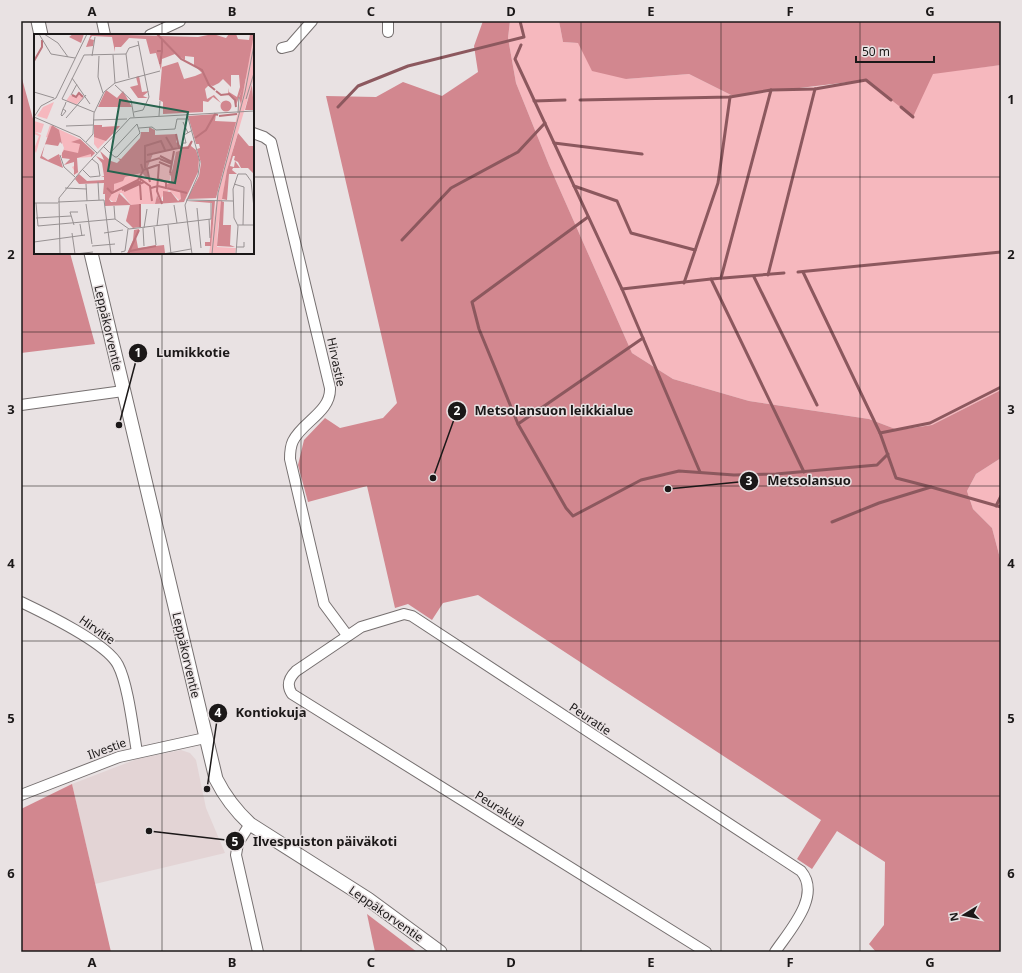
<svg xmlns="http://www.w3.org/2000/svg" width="1022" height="973" viewBox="0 0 1022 973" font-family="'Noto Sans',sans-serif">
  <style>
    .built { fill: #e3d4d5 }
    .green { fill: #f6b8be }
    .forest { fill: #d2878f }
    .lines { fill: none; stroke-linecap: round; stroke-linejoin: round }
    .stream { stroke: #8c585e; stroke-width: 3 }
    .minor-casing { stroke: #767070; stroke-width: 12 }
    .tertiary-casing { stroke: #767070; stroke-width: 15 }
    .minor { stroke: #fff; stroke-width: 10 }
    .tertiary { stroke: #fff; stroke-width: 13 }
    .grid { fill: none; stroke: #1b1818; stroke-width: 1; stroke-opacity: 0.55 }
    .labels { text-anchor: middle; stroke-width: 3; stroke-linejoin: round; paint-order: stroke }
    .street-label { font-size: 12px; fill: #1b1818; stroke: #e9e2e3 }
    .inset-river { fill: none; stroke: #bd747c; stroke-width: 2 }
    .inset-road { fill: none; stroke: #979192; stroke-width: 1 }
    .view { fill: #27634e; fill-opacity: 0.15; stroke: #27634e; stroke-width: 2 }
    .inset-edge { fill: none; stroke: #1b1818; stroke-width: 2 }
    .leader { fill: none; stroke: #1b1818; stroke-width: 1.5 }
    .callout-dot { fill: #1b1818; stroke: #e9e2e3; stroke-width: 1.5 }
    .mark-label { font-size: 12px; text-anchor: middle; font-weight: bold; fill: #fff }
    .callout-label { font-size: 13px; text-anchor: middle; font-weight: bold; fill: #1b1818; stroke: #e9e2e3; stroke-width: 3; stroke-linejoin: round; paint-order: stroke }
    .neatline { fill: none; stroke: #1b1818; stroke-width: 1.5 }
    .grid-label { font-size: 13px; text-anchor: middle; font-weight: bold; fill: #1b1818 }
  </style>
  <rect width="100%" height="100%" fill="#e9e2e3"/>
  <polygon class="built" points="181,750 190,753 196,760 206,808 225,853 95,884 72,784 137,759"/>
  <g class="green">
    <polygon points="510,21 559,21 563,42 578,43 626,79 689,74 733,96 1001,65 1001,390 932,425 898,430 869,419 749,401 673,379 632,353 549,165 516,83 508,38"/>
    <polygon points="1001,458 1001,562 992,528 973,509 967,491 976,474"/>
  </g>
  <g class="forest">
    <polygon points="483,21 510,21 508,38 516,83 549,165 632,353 673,379 749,401 869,419 898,430 932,425 1001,390 1001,458 976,474 967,491 973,509 992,528 1001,562 1001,952 876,952 869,944 884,925 885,862 837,831 812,869 797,859 821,820 478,595 443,603 432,620 408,604 395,608 367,486 308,502 298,465 304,440 325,418 340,428 383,418 397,403 326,96 376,97 403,82 442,96 478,72 474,46"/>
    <polygon points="559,21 1001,21 1001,65 933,74 913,117 866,80 733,96 689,74 626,79 592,71 578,43 563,42"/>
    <polygon points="21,75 35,126 35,253 70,253 95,344 21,353"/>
    <polygon points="72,784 111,952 21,952 21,809"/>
    <polygon points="367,914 417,952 375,952"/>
  </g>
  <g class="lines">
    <g class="stream">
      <polyline points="521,45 515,59 622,289 700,472"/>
      <polyline points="580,100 730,97 771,90 815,89 866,80 891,100"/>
      <polyline points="534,101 565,100"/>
      <polyline points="338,107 358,86 408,66 524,37 520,21"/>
      <polyline points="901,107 913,117"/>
      <polyline points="554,143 642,154"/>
      <polyline points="574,186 617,201 631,233 695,250"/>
      <polyline points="588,217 472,302 479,329 518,424 566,508 573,516 641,480 679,471 734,475 776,474 877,465 888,454"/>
      <polyline points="402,240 451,188 518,152 545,123"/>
      <polyline points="798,272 1001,252"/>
      <polyline points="803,272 880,433 896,478 931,487"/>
      <polyline points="768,275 815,89"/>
      <polyline points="754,277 817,405"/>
      <polyline points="721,278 771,90"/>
      <polyline points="711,279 804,472"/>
      <polyline points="684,283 718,183 730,97"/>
      <polyline points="622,289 711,279 784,273"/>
      <polyline points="518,424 643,338"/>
      <polyline points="880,433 930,423 1001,387"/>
      <polyline points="996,506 1001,496"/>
      <polyline points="832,522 879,503 931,487 1001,507"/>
    </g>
    <g class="minor-casing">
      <g id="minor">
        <polyline points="102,21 105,35"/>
        <polyline points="388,21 388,32"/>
        <polyline points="150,35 180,21"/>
        <polyline points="282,48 290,46 312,21"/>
        <path d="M253,133L264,137L271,142L330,388C331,412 302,422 293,441C290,447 290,453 290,459L324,604L347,635"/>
        <polyline points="21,405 123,391"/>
        <path d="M21,602C44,613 107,643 118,665C128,684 133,729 137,752"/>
        <polyline points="21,795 119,757 205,738"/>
        <polyline points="250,824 238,843 236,855 258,952"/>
        <path d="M706,952L292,694C286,685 289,678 296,671L361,627L404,614L412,616L801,871C822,896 789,931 775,952"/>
      </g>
    </g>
    <g class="tertiary-casing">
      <g id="tertiary">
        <polyline points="38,21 41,35"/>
        <path d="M91,253L216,779C225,797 235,810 250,824L368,899L440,952"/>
      </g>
    </g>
    <use href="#minor" class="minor"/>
    <use href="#tertiary" class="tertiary"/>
  </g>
  <path class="grid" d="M162,21V35M301,21V952M441,21V952M581,21V952M721,21V952M860,21V952M21,177H35M253,177H1001M162,253V952M21,332H1001M21,486H1001M21,641H1001M21,796H1001"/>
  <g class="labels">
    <g class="street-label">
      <text transform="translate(108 328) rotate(77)" y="4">Leppäkorventie</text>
      <text transform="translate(336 362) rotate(78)" y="4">Hirvastie</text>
      <text transform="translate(97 630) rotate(35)" y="4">Hirvitie</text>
      <text transform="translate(186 655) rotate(77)" y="4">Leppäkorventie</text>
      <text transform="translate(590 719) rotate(34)" y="4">Peuratie</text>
      <text transform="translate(107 749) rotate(-20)" y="4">Ilvestie</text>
      <text transform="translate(500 809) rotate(32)" y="4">Peurakuja</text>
      <text transform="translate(386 914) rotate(35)" y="4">Leppäkorventie</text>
    </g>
  </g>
  <g transform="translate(34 34)">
    <rect width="220" height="220" fill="#e9e2e3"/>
    <path d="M220,0V43L193,136L184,193L183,213L202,214L201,220H175L182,169L212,45L210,44ZM44,58L49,64L42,71L32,67L36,61L42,63ZM20,68L13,85L3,82L9,73ZM0,87L10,90L7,99L1,98L7,101L2,119L0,115L5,102L0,100ZM16,91L46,105L61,119L57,123L43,124L42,134L44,138L46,136L42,141L43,139L39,140L41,138L38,133L40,132V123L27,122L30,114L27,106L12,103ZM60,91H68V93L86,92L64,115L60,110ZM142,113L148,116L141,121L134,154L146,157L148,162L146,167L135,156L128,163L127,168L123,161L121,170H106V193L92,187L97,171L88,159H85L81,169L75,165L80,150L91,143L108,139L114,147L113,135L119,120Z" fill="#f6b8be"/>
    <path d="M39,0H50L47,9L35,3ZM57,0L164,3L179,0L192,4L195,0H202L204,5L215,6L216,0H220L207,70L205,64L209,53L202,71L201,65L194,60L195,54V58L203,63L206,53L205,41H197V53L189,45L185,49L179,52L175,51L171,55L173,65L180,61L187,69L179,63L174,68L169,67V78L129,80V68L125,66L128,33L144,28L150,45L161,42L168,39L160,31V23L151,22V26L141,20L128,25L127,36L122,19L116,20L112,5L95,4L87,13H81V18L78,3L58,2L56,5L60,6L59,12L52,13ZM105,42L108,58L115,57L109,62L114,64H104L96,53L104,51L102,43ZM220,43L218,51L220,76H211ZM72,56L83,64L89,57L98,73H64ZM186.5 72a5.5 5.5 0 1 1 11 0a5.5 5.5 0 1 1-11 0ZM182,80L181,87L202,88L182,164L153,165L165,142L167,129L163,115L166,114L165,110H162L154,82ZM18,91L25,96L28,110L26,108L24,112L11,110L8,122L14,126L25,120L29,134L6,124ZM60,91H68V93L86,92L72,107L60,103ZM115,93L121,96V101L143,100L142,108L148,113L155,112L158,107L157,112L162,116L165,125L164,138L150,168L121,170L123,161L126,167H129V157L137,158L144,167L147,165L146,157L134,154L132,151L137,148V142L135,140L138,137L142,118L148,116L145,113L119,120L113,135L115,147L108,139L91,143L89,147L80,150V156L75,165L77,168H82L85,159L97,171L106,170V193L99,194L92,187L96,171L71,172V160H69L70,149L45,150L41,145L45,140L53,147L70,146V143H67L70,142L68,129L62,122L70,126L66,117L77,127L83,129L86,126L83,124L87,125L106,104L107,98H115ZM204,99L215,112H220V140L214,134H207L204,128L200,126L201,122H199L196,132L200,133L201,127L206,134H199L198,136L203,140H195L193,166L188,165L193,136ZM46,105L61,119L57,123V120L43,124L44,138L40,141V128L30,131L36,125L28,124V119L30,116L44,119L46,110L37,108ZM153,167H181L177,212H171V208H176L178,169ZM187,167L190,168L189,191H197L196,211L201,213L183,212ZM105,195L102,203L104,214L130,211L131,219L93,220L99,206L100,196Z" fill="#d2878f"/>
    <path class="inset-river" d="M123,0L147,25L168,36L175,51L181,56M123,17H128V5M0,27L8,13V6M126,30L128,17M182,57L187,61L195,60L201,66L202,73M38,61L42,63L45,59L49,63M185,82L203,80M142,100L145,114H154L158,107M132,103L139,115M161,104L172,96L181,80L184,81M113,121L144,114M126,122L138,128M126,125L138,130M112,128L126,124M125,128L137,133M125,130L123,157L128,170M111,134V112L127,107L131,116M113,134L116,148M109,136L124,131M136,139L140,117M105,144L116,152L118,167M124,145L132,148V155M106,151L107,166M73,154L78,159L104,146L109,137L107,130M117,154L124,152L153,159M88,156L107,147M90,157L110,148M106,170V193M96,217L122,212M94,220L105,196"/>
    <path class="inset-road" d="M5,0L17,20L41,24M10,0L24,9L34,23M92,20L95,44M79,21L81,49M58,22L61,3M65,22L64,43L69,59M38,44L56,70M81,51L97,66L100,83M0,58L20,64M37,61L43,50M212,65L220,39M29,75L32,77L28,82L27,81L29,75L31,71L32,68M60,78L28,65L50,21L92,20L95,14L105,11M100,78L109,76L115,63L104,7M204,79L205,63M153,80L166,128L164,141L151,171L158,220M125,82L126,67M0,83L46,103L63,119M0,83L7,72L22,64L53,0M32,84L52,61M59,86L93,85M149,88L154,99M32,92L59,91M105,94L118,93L122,96L141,95L143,85H153M52,108L59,100L60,79L70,58L81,49L126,37M148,109H152L150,101L157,97M69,112L76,119L81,123H83L106,99L103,90L76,119M26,121L30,133L41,143M48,135L56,143L66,142L64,130L58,125M46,138L96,84L220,77M64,148L65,166M52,150L53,167M200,150L210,153L209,191M31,154L53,155M152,166L199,167M24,168L70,166L77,220M0,169H24M2,169L4,192L81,185L95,195L177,185V169M52,170L58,210M140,171L143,189M80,172L81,185M163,174L167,214M2,184L37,182M200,184L199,155L204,140H212L217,147L220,174M200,184L204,192L202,220M175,185L176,204M46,190L48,202M40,191L36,178H44M134,191L137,220M204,191H220M123,192L125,174M120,193L122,211M109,194L110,212M110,194L113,175M38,199L41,220M70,199L89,196M0,208L51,201M58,212L81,210M202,213H210V208M87,218L91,217L94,195M26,220L25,164L47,137M41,220L59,218M129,220L157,215M178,220L184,159L211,58L220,11"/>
    <path class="view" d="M86,66L154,78L141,149L74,137Z"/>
    <rect width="220" height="220" class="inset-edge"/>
  </g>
  <path class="leader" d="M119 425L138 353M433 478L457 411M668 489L749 481M207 789L218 713M149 831L235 841"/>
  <g class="callout-dot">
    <circle cx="119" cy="425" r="4"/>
    <circle cx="433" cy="478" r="4"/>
    <circle cx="668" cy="489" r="4"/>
    <circle cx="207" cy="789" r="4"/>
    <circle cx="149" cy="831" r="4"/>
    <circle cx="138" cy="353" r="10"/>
    <circle cx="457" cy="411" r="10"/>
    <circle cx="749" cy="481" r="10"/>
    <circle cx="218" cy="713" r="10"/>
    <circle cx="235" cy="841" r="10"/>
  </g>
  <g class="mark-label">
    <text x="138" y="357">1</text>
    <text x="457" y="415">2</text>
    <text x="749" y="485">3</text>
    <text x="218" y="717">4</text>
    <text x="235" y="846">5</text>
  </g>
  <g class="callout-label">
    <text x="193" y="357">Lumikkotie</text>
    <text x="554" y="415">Metsolansuon leikkialue</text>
    <text x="809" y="485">Metsolansuo</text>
    <text x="271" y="717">Kontiokuja</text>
    <text x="325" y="846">Ilvespuiston päiväkoti</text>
  </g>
  <rect width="1022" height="973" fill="none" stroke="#e9e2e3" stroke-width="44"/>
  <g transform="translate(964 915) rotate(260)" stroke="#e9e2e3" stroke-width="3" paint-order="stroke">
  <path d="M0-3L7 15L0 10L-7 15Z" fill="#1b1818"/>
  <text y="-6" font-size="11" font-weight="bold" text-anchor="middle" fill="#1b1818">N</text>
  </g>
  <path d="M856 56v6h78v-6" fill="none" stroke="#1b1818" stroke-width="2"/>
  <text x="862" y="56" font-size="12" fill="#1b1818" stroke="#e9e2e3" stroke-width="3" paint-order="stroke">50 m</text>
  <rect x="22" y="22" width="978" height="929" class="neatline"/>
  <g class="grid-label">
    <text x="92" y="16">A</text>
    <text x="232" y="16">B</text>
    <text x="371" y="16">C</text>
    <text x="511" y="16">D</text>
    <text x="651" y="16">E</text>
    <text x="790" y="16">F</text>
    <text x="930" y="16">G</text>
    <text x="11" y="104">1</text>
    <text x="1011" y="104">1</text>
    <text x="11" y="259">2</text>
    <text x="1011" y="259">2</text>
    <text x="11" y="414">3</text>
    <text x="1011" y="414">3</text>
    <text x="11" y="568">4</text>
    <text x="1011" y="568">4</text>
    <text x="11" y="723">5</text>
    <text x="1011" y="723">5</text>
    <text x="11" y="878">6</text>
    <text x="1011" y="878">6</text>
    <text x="92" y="967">A</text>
    <text x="232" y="967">B</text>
    <text x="371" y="967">C</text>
    <text x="511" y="967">D</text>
    <text x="651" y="967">E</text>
    <text x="790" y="967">F</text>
    <text x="930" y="967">G</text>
  </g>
</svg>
